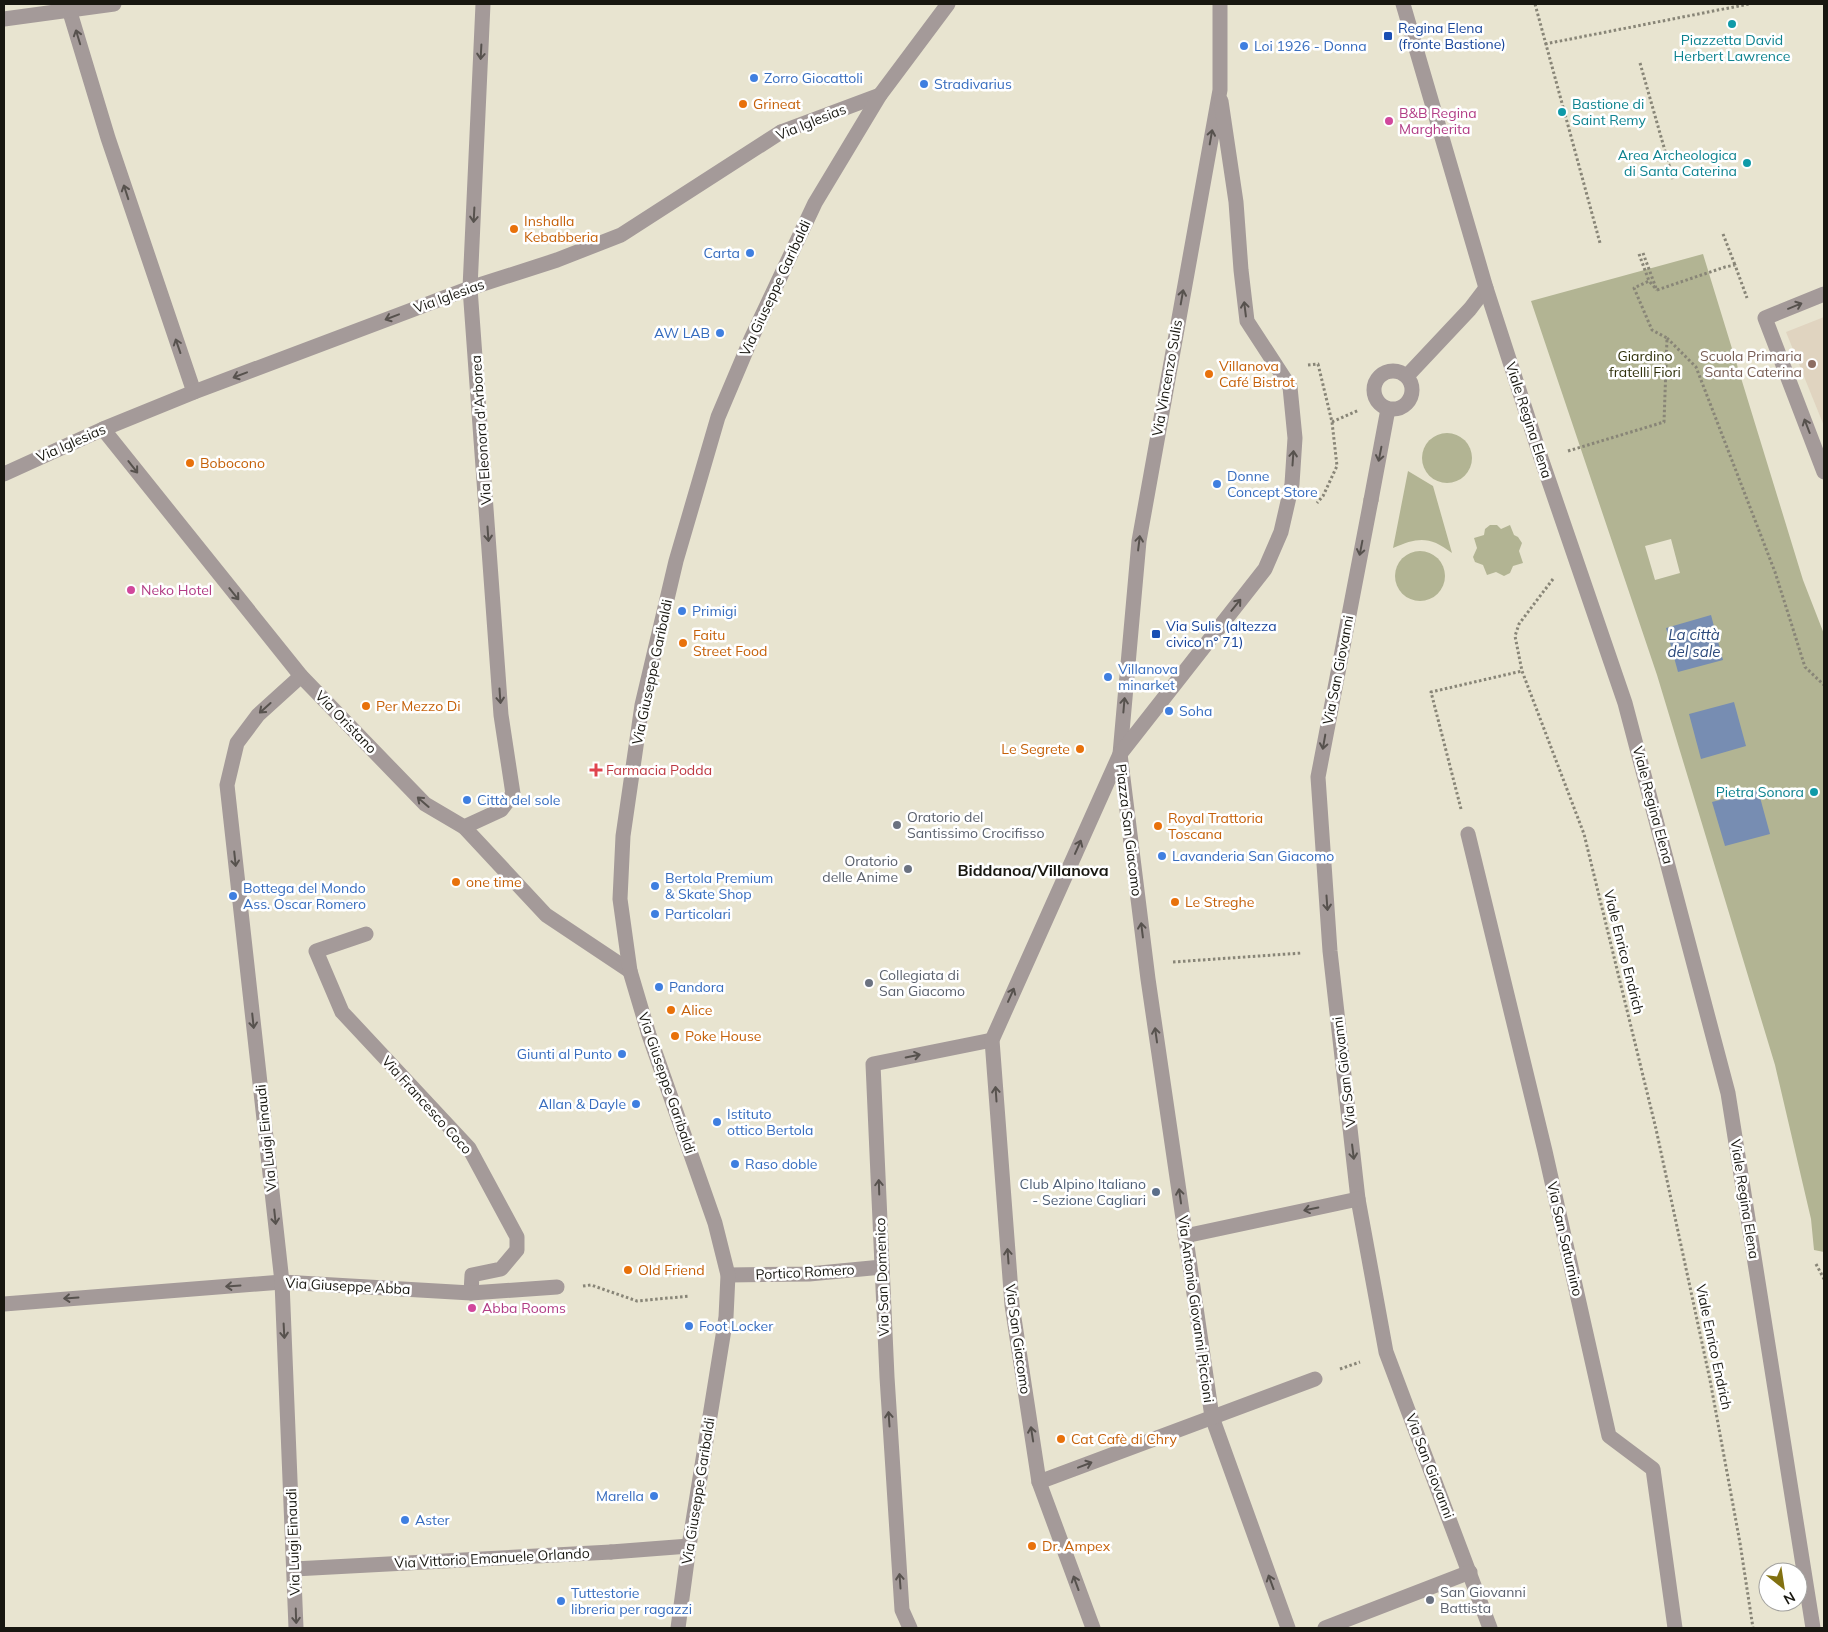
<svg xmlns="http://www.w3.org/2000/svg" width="1828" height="1632" viewBox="0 0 1828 1632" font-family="Mulish,sans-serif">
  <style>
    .education { fill: #e0d4c0 }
    .green { fill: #b2b493; fill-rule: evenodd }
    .water { fill: #778db2 }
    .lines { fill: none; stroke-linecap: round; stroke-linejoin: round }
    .path { stroke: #888577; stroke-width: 3; stroke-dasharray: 2.5 2.5; stroke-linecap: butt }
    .service { stroke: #a49a99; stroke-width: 15 }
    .pedestrian { stroke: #a49a99; stroke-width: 15 }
    .minor { stroke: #a49a99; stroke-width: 15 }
    .tertiary { stroke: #a49a99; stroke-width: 15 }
    .oneway { stroke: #57524e }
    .culture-dot { fill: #0f9aa8; stroke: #fff; stroke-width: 2 }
    .transit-dot { fill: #1a4fb4; stroke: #fff; stroke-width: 2 }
    .shop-dot { fill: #3f7fe0; stroke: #fff; stroke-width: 2 }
    .food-dot { fill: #e8710a; stroke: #fff; stroke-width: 2 }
    .hotel-dot { fill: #d1479c; stroke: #fff; stroke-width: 2 }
    .education-dot { fill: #8d6e63; stroke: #fff; stroke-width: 2 }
    .health-dot { fill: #e0444e; stroke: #fff; stroke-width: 2 }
    .worship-dot { fill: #6b7280; stroke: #fff; stroke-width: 2 }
    .service-dot { fill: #5c6f8a; stroke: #fff; stroke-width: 2 }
    .labels { text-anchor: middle; stroke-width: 5; stroke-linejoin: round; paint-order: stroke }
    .transit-label { font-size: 14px; fill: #164399; stroke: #fff; text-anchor: start }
    .culture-label { font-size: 14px; fill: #0d838f; stroke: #fff; text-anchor: end }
    .shop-label { font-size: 14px; fill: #366cbe; stroke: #fff; text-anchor: start }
    .food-label { font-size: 14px; fill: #c56008; stroke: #fff; text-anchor: start }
    .hotel-label { font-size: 14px; fill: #b23c85; stroke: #fff; text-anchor: start }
    .street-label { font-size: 14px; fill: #181710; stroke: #fff }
    .park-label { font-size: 14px; fill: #2f300b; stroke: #fff }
    .education-label { font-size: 14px; fill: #785e54; stroke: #fff; text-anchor: end }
    .health-label { font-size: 14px; fill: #be3a42; stroke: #fff; text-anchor: start }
    .worship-label { font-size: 14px; fill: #5b616d; stroke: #fff; text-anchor: start }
    .service-label { font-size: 14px; fill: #4e5e75; stroke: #fff; text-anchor: end }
    .water-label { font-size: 15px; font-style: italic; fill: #2c4a7c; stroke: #fff }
    .quarter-label { font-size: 16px; font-weight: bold; fill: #181710; stroke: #fff }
  </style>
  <rect width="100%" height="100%" fill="#e8e4d0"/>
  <polygon class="education" points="1824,317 1824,426 1786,332"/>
  <g class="green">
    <path d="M1703,254L1803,580L1824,634V1252L1814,1250L1811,1219L1775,1065L1657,675L1531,301ZM1671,539L1680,573L1655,580L1645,546Z"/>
    <circle cx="1447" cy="458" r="25"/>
    <path d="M1408,471L1433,486L1452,553C1430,536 1418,537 1393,548Z"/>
    <polygon points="1490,525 1497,525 1501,529 1510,525 1514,535 1518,537 1522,543 1519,551 1523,563 1513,566 1510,573 1504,576 1496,572 1487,575 1483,565 1475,562 1473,557 1477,548 1474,538 1484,535 1485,529"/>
    <circle cx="1420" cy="576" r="25"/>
  </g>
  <g class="water">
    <polygon points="1711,615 1723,660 1678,672 1666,628"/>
    <polygon points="1734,702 1746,746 1701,759 1689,714"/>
    <polygon points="1758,790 1770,834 1725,846 1712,802"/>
  </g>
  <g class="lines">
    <g class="path">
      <polyline points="1535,4 1600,243"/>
      <polyline points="1545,44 1749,4"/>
      <polyline points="1640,63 1673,179"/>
      <polyline points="1723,234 1735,265"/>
      <polyline points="1643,253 1656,288"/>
      <polyline points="1639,254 1649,281"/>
      <polyline points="1657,290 1725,267 1735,265 1747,298"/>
      <polyline points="1667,338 1696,367 1775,572 1805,667 1824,685"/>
      <polyline points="1308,365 1318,364 1332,422 1337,466 1323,496 1317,503"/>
      <polyline points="1332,422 1359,410"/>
      <polyline points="1568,451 1664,422 1667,338 1652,330 1634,288 1649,281 1657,290"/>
      <polyline points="1553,579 1519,624 1515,636 1522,671 1584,834 1656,1129 1710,1380 1740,1543 1753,1628"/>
      <polyline points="1461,809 1431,692 1522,671"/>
      <polyline points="1173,962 1302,953"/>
      <polyline points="1816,1264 1824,1279"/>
      <polyline points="583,1286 591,1285 637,1301 690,1296"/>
      <polyline points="1340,1369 1360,1362"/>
    </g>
    <polyline class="service" points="1468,834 1545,1151 1609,1436 1653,1469 1675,1628"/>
    <g class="pedestrian">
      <polyline points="1220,4 1220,90 1139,541 1120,754 1148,979 1212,1417 1288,1628"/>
      <polyline points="781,132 880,95"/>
      <polyline points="1371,500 1318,777 1330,951 1358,1199 1386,1352 1490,1628"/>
      <polyline points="464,827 546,915 630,971"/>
      <polyline points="1185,1236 1358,1199"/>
      <polyline points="728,1275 809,1274 882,1267"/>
      <polyline points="1039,1482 1315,1379"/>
      <polyline points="611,1552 689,1546"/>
      <polyline points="678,1628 689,1546 726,1317 728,1275 715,1223 649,1035 630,971 620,899 623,836 642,705 676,561 718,417 751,339 815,203 880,95 948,4"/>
      <polyline points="910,1628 902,1610 887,1377 873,1064 992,1040"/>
      <polyline points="1093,1628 1039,1482 1012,1305 992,1040 1120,754 1265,569 1281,532 1292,484 1295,438 1290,387 1247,321 1241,270 1236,202 1221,101"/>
      <polyline points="1325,1628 1470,1572"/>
    </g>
    <g class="minor">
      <polyline points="69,9 108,138 194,392"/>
      <polyline points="4,19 114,4"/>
      <polyline points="1824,294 1765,318 1824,472"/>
      <circle cx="1393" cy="390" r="19"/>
      <polyline points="1407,376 1470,309 1486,288"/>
      <polyline points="103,429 301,676 425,804 464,827 501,810 513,794 501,715 470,288 483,4"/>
      <polyline points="4,474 103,429 194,392 470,288 557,260 621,235 781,132"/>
      <polyline points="1371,500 1388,409"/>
      <polyline points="366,934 316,951 342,1012 469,1148 517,1237 517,1250 501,1269 472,1275 471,1293"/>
      <polyline points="4,1304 282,1282 471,1293 557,1287"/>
      <polyline points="294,1569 611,1552"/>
      <polyline points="296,1628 282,1282 227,785 237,743 258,715 301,676"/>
    </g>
    <polyline class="tertiary" points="1403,4 1486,288 1541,458 1625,703 1728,1093 1813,1628"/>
  </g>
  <defs><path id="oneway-shaft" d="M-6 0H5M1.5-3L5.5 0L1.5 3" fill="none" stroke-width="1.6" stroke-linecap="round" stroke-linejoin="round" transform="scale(1.25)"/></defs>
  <g class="oneway">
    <use href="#oneway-shaft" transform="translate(78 37) rotate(-107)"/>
    <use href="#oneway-shaft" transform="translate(481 52) rotate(93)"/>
    <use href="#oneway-shaft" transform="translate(1211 137) rotate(-80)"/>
    <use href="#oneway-shaft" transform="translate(126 192) rotate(-108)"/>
    <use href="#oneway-shaft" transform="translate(474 215) rotate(93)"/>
    <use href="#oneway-shaft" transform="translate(1182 297) rotate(-80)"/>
    <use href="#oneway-shaft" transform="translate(1795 306) rotate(-22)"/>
    <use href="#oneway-shaft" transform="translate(1245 309) rotate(-97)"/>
    <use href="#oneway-shaft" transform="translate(392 317) rotate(159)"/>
    <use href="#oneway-shaft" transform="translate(178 346) rotate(-109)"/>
    <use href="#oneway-shaft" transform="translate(240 375) rotate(159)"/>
    <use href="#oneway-shaft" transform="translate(1807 426) rotate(-111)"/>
    <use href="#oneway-shaft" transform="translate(1380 454) rotate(101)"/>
    <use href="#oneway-shaft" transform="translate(1293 458) rotate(-86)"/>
    <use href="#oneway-shaft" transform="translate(133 467) rotate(52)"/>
    <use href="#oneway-shaft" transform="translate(488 534) rotate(86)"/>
    <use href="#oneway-shaft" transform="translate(1139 543) rotate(-83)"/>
    <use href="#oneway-shaft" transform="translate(1361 548) rotate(101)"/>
    <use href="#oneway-shaft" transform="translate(234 594) rotate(51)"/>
    <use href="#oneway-shaft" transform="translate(1236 605) rotate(-51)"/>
    <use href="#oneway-shaft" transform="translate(500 696) rotate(86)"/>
    <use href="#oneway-shaft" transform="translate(1124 705) rotate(-85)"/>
    <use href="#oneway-shaft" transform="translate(265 708) rotate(138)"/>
    <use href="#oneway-shaft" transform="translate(1324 742) rotate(100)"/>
    <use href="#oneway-shaft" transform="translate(423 802) rotate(-139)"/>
    <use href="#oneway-shaft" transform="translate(1078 847) rotate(-66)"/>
    <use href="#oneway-shaft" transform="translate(235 859) rotate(84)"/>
    <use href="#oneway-shaft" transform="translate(1327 903) rotate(86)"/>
    <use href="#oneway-shaft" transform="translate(1142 930) rotate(-97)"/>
    <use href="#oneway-shaft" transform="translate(1011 995) rotate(-66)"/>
    <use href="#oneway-shaft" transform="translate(253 1021) rotate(84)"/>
    <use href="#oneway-shaft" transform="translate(1156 1035) rotate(-98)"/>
    <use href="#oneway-shaft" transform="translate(913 1056) rotate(-12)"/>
    <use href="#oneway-shaft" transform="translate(996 1094) rotate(-94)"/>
    <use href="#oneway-shaft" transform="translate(1353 1152) rotate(83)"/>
    <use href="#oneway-shaft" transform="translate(879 1187) rotate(-92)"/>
    <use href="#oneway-shaft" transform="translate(1180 1196) rotate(-98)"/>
    <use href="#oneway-shaft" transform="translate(1311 1209) rotate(168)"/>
    <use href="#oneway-shaft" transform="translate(275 1217) rotate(84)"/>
    <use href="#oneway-shaft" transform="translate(1008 1256) rotate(-94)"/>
    <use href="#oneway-shaft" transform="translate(233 1286) rotate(176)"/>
    <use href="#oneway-shaft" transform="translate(71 1298) rotate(176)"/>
    <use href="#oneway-shaft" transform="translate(284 1331) rotate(87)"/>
    <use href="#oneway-shaft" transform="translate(889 1419) rotate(-94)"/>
    <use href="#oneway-shaft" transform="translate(1032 1434) rotate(-99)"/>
    <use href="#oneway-shaft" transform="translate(1085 1465) rotate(-21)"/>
    <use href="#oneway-shaft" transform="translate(900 1581) rotate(-94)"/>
    <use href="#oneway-shaft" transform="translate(1271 1582) rotate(-110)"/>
    <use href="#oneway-shaft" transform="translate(1076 1583) rotate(-110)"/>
    <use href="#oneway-shaft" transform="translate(296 1616) rotate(88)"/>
  </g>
  <g class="culture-dot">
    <circle cx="1732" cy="24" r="5"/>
    <circle cx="1562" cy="112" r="5"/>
    <circle cx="1747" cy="163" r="5"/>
    <circle cx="1814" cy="792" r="5"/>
  </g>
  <g class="transit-dot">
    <rect x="1383" y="31" width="10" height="10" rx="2.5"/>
    <rect x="1151" y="629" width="10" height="10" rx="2.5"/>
  </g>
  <g class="shop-dot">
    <circle cx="1244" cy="46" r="5"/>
    <circle cx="754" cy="78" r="5"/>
    <circle cx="924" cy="84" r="5"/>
    <circle cx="750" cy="253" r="5"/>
    <circle cx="720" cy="333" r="5"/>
    <circle cx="1217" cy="484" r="5"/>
    <circle cx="682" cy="611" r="5"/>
    <circle cx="1108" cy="677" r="5"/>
    <circle cx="1169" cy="711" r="5"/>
    <circle cx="467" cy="800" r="5"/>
    <circle cx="1162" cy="856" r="5"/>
    <circle cx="655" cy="886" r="5"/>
    <circle cx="233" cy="896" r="5"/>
    <circle cx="655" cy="914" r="5"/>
    <circle cx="659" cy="987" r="5"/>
    <circle cx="622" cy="1054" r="5"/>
    <circle cx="636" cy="1104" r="5"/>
    <circle cx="717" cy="1122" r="5"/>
    <circle cx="735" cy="1164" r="5"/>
    <circle cx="689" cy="1326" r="5"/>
    <circle cx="654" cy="1496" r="5"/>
    <circle cx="405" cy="1520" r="5"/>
    <circle cx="561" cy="1601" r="5"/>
  </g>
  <g class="food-dot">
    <circle cx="743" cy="104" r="5"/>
    <circle cx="514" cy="229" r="5"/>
    <circle cx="1209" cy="374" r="5"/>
    <circle cx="190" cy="463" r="5"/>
    <circle cx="683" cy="643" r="5"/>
    <circle cx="366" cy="706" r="5"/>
    <circle cx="1080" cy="749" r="5"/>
    <circle cx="1158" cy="826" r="5"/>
    <circle cx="456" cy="882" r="5"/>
    <circle cx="1175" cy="902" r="5"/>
    <circle cx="671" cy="1010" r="5"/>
    <circle cx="675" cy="1036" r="5"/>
    <circle cx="628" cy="1270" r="5"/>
    <circle cx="1061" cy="1439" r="5"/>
    <circle cx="1032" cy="1546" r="5"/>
  </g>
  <g class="hotel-dot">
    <circle cx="1389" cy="121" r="5"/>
    <circle cx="131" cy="590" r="5"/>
    <circle cx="472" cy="1308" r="5"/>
  </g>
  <circle class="education-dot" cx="1812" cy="364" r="5"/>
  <path class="health-dot" d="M593.5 762.5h5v5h5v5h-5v5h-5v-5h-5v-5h5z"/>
  <g class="worship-dot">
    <circle cx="897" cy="825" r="5"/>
    <circle cx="908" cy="869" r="5"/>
    <circle cx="869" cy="983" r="5"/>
    <circle cx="1430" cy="1600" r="5"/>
  </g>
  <circle class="service-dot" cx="1156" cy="1192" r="5"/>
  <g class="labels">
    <g class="transit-label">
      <text x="1398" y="33">Regina Elena<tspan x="1398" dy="16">(fronte Bastione)</tspan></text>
      <text x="1166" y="631">Via Sulis (altezza<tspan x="1166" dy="16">civico n° 71)</tspan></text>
    </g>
    <g class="culture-label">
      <text x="1732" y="45" text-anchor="middle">Piazzetta David<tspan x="1732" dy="16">Herbert Lawrence</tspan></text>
      <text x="1572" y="109" text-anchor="start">Bastione di<tspan x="1572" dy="16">Saint Remy</tspan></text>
      <text x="1737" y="160">Area Archeologica<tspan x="1737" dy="16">di Santa Caterina</tspan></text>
      <text x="1804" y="797">Pietra Sonora</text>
    </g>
    <g class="shop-label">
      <text x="1254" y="51">Loi 1926 - Donna</text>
      <text x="764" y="83">Zorro Giocattoli</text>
      <text x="934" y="89">Stradivarius</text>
      <text x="740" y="258" text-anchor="end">Carta</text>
      <text x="710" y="338" text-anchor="end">AW LAB</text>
      <text x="1227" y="481">Donne<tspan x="1227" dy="16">Concept Store</tspan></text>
      <text x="692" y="616">Primigi</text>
      <text x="1118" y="674">Villanova<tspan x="1118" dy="16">minarket</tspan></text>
      <text x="1179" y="716">Soha</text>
      <text x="477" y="805">Città del sole</text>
      <text x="1172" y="861">Lavanderia San Giacomo</text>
      <text x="665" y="883">Bertola Premium<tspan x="665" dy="16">&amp; Skate Shop</tspan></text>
      <text x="243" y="893">Bottega del Mondo<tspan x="243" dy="16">Ass. Oscar Romero</tspan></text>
      <text x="665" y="919">Particolari</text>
      <text x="669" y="992">Pandora</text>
      <text x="612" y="1059" text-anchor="end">Giunti al Punto</text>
      <text x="626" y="1109" text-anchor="end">Allan &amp; Dayle</text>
      <text x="727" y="1119">Istituto<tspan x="727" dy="16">ottico Bertola</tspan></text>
      <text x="745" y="1169">Raso doble</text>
      <text x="699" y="1331">Foot Locker</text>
      <text x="644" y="1501" text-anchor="end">Marella</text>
      <text x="415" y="1525">Aster</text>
      <text x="571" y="1598">Tuttestorie<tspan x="571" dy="16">libreria per ragazzi</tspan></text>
    </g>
    <g class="food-label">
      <text x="753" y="109">Grineat</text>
      <text x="524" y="226">Inshalla<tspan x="524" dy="16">Kebabberia</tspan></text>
      <text x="1219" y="371">Villanova<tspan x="1219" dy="16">Café Bistrot</tspan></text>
      <text x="200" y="468">Bobocono</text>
      <text x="693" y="640">Faitu<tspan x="693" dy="16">Street Food</tspan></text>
      <text x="376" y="711">Per Mezzo Di</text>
      <text x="1070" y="754" text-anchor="end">Le Segrete</text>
      <text x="1168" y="823">Royal Trattoria<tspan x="1168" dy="16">Toscana</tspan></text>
      <text x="466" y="887">one time</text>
      <text x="1185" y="907">Le Streghe</text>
      <text x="681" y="1015">Alice</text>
      <text x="685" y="1041">Poke House</text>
      <text x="638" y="1275">Old Friend</text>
      <text x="1071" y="1444">Cat Cafè di Chry</text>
      <text x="1042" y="1551">Dr. Ampex</text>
    </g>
    <g class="hotel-label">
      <text x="1399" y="118">B&amp;B Regina<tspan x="1399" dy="16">Margherita</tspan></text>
      <text x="141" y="595">Neko Hotel</text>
      <text x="482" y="1313">Abba Rooms</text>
    </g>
    <g class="street-label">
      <text transform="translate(811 122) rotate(-22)" y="5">Via Iglesias</text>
      <text transform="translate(775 288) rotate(-65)" y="5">Via Giuseppe Garibaldi</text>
      <text transform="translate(449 296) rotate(-20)" y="5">Via Iglesias</text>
      <text transform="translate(1167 378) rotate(-80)" y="5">Via Vincenzo Sulis</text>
      <text transform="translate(1529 420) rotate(72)" y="5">Viale Regina Elena</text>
      <text transform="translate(481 430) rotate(-94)" y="5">Via Eleonora d'Arborea</text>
      <text transform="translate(71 443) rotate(-24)" y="5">Via Iglesias</text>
      <text transform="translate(1338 670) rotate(-79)" y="5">Via San Giovanni</text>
      <text transform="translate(652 672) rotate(-78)" y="5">Via Giuseppe Garibaldi</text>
      <text transform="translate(346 722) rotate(46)" y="5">Via Oristano</text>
      <text transform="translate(1653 805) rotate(75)" y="5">Viale Regina Elena</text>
      <text transform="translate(1129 830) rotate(83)" y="5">Piazza San Giacomo</text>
      <text transform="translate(1624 952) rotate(76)" y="5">Viale Enrico Endrich</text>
      <text transform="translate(1344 1072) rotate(-97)" y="5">Via San Giovanni</text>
      <text transform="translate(667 1083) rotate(71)" y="5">Via Giuseppe Garibaldi</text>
      <text transform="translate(427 1105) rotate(48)" y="5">Via Francesco Coco</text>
      <text transform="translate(266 1138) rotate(-96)" y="5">Via Luigi Einaudi</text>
      <text transform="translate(1745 1199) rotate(81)" y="5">Viale Regina Elena</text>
      <text transform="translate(1565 1239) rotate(77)" y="5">Via San Saturnino</text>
      <text transform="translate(805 1272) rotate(-3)" y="5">Portico Romero</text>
      <text transform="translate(882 1277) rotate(-92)" y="5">Via San Domenico</text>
      <text transform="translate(348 1286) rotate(3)" y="5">Via Giuseppe Abba</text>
      <text transform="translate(1196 1309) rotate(82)" y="5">Via Antonio Giovanni Piccioni</text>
      <text transform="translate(1018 1339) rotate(82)" y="5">Via San Giacomo</text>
      <text transform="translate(1714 1347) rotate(78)" y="5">Viale Enrico Endrich</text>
      <text transform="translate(1430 1466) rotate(69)" y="5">Via San Giovanni</text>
      <text transform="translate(698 1491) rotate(-81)" y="5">Via Giuseppe Garibaldi</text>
      <text transform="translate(293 1542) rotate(-92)" y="5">Via Luigi Einaudi</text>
      <text transform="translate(492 1558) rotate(-3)" y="5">Via Vittorio Emanuele Orlando</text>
    </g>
    <g class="park-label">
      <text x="1645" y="361">Giardino<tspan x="1645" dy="16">fratelli Fiori</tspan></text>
    </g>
    <g class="education-label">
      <text x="1802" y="361">Scuola Primaria<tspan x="1802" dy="16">Santa Caterina</tspan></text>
    </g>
    <g class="health-label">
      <text x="606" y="775">Farmacia Podda</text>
    </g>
    <g class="worship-label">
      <text x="907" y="822">Oratorio del<tspan x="907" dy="16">Santissimo Crocifisso</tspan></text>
      <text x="898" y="866" text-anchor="end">Oratorio<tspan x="898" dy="16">delle Anime</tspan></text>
      <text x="879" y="980">Collegiata di<tspan x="879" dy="16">San Giacomo</tspan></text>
      <text x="1440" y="1597">San Giovanni<tspan x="1440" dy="16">Battista</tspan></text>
    </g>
    <g class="service-label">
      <text x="1146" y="1189">Club Alpino Italiano<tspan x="1146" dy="16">- Sezione Cagliari</tspan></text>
    </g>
    <g class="water-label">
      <text x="1694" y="640">La città<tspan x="1694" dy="17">del sale</tspan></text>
    </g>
    <g class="quarter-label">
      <text x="1033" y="876">Biddanoa/Villanova</text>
    </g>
  </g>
  <rect width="1828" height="1632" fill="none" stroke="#181710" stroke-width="10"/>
  <g transform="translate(1783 1587) rotate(150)"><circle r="24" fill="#ffffff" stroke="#a3a29f"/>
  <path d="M0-4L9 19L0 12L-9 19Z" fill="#827111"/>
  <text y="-8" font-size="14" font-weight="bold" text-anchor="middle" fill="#181710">N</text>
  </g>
</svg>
